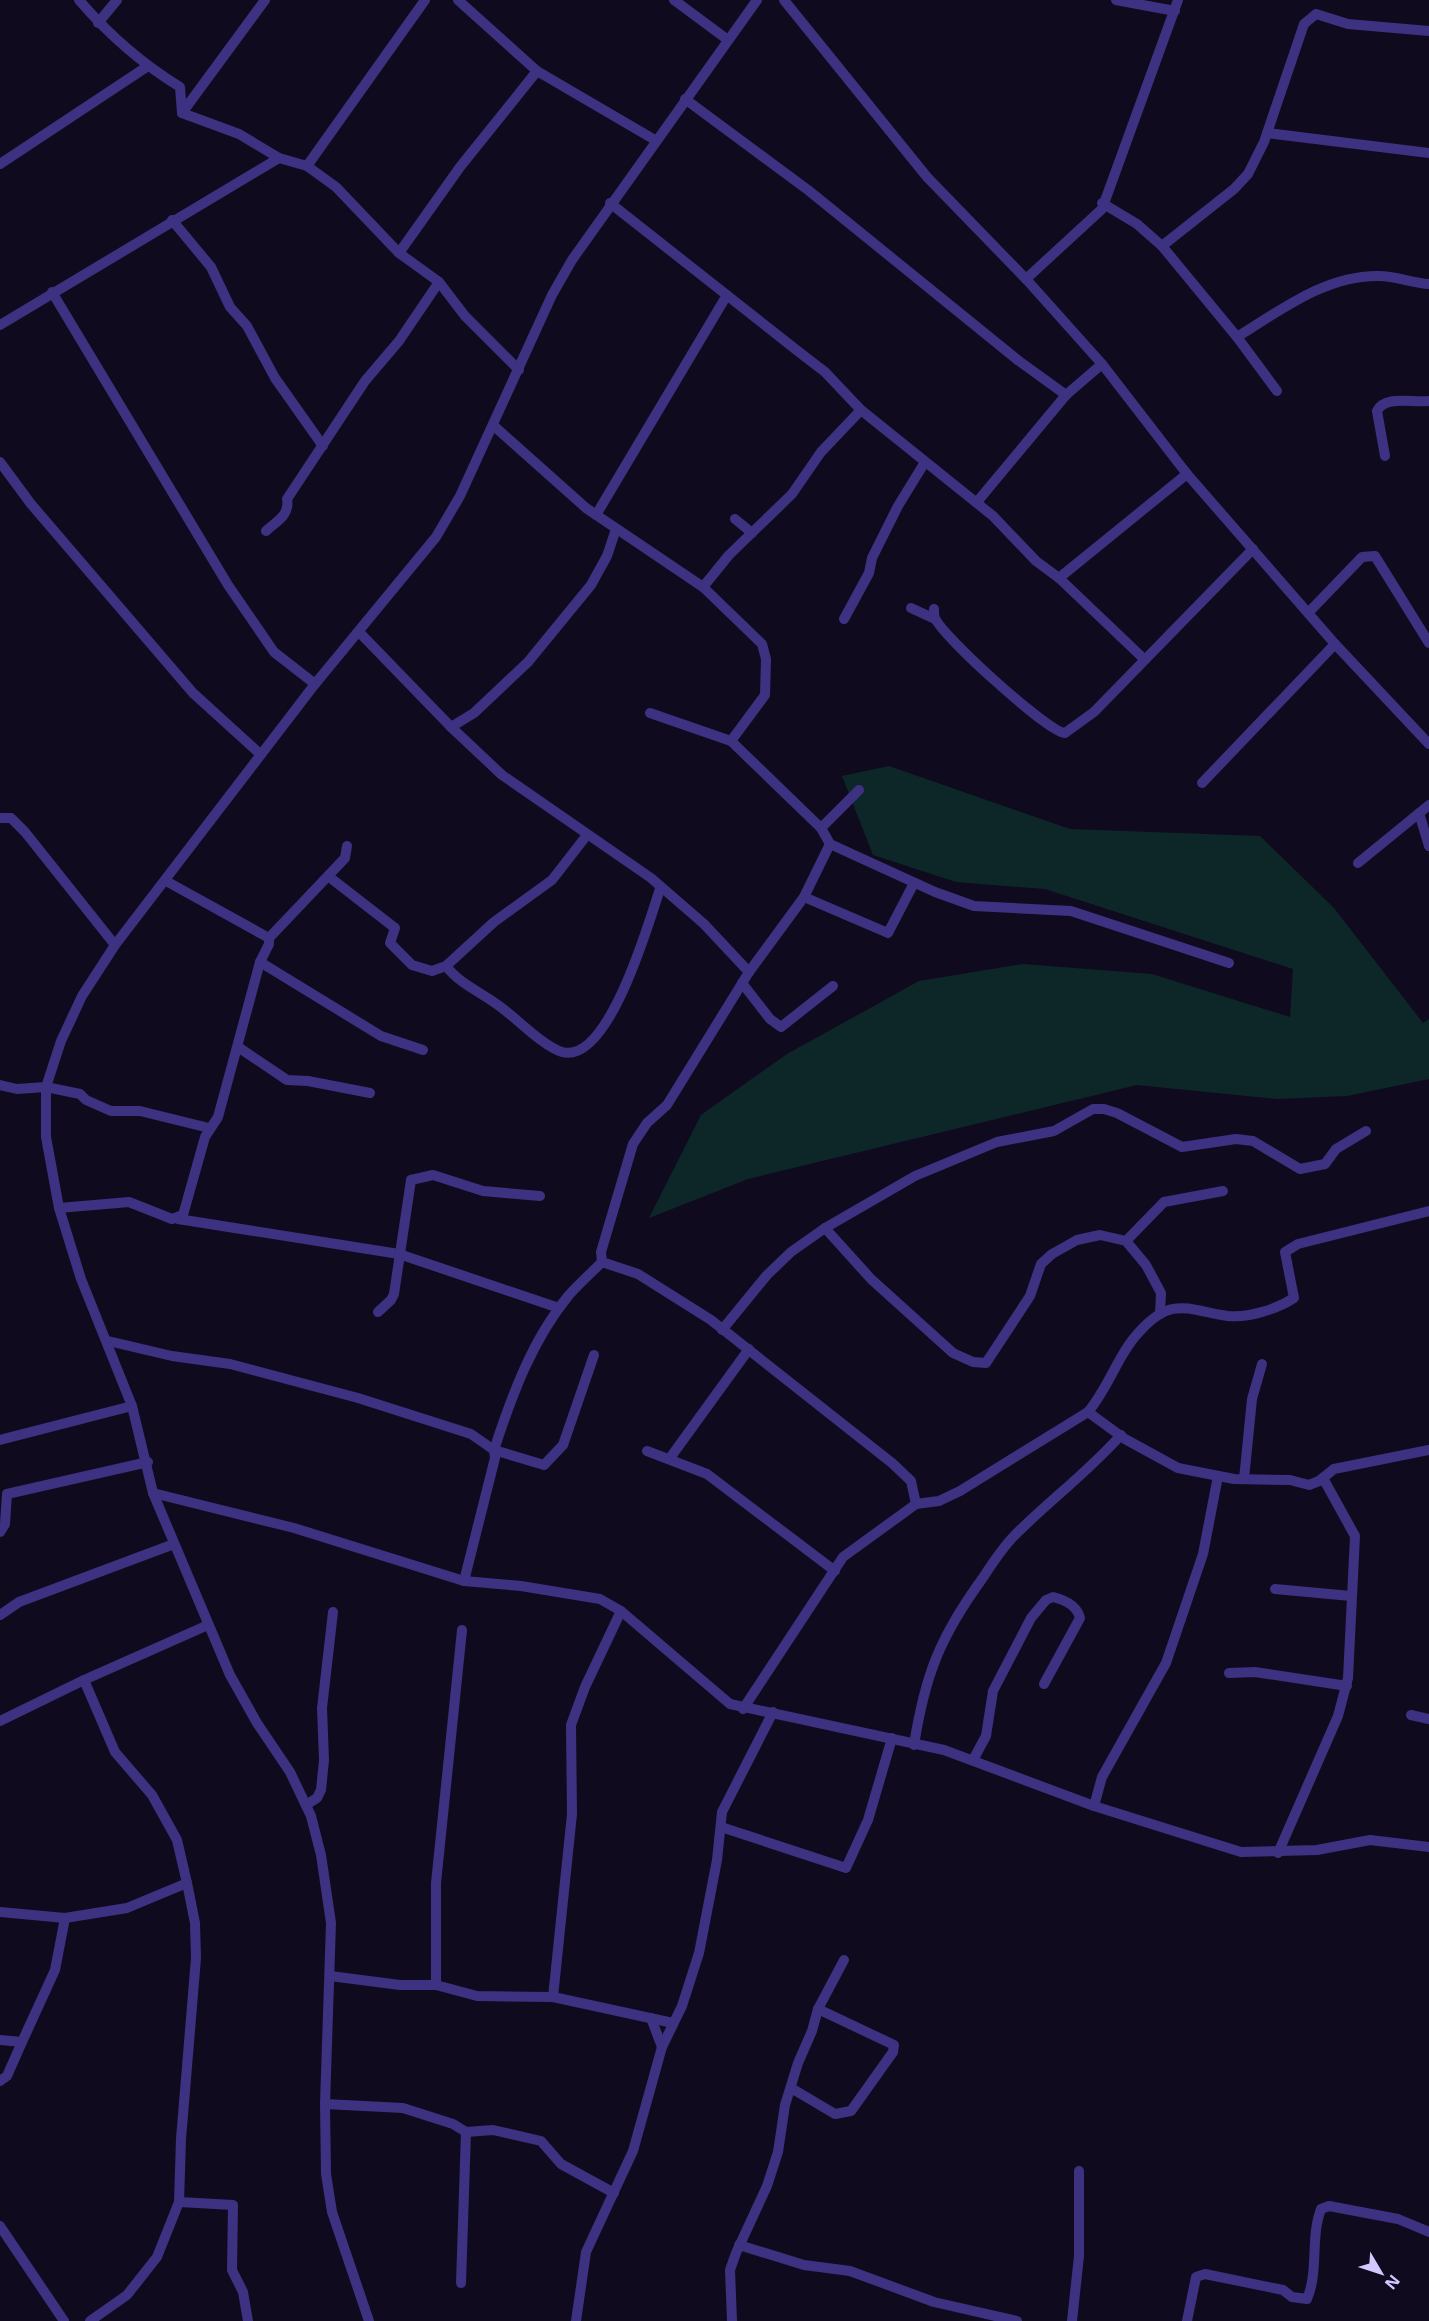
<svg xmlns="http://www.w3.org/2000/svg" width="1429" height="2321" viewBox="0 0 1429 2321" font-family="'Open Sans',sans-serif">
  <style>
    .green { fill: #0d2729 }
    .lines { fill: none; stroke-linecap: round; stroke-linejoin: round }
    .street { stroke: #3c3281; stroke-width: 10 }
  </style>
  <rect width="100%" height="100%" fill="#100a1f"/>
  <polygon class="green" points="889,766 1070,829 1260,836 1334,908 1423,1023 1429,1019 1429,1079 1347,1096 1277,1099 1137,1085 748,1179 649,1218 701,1115 787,1054 919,981 1023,964 1152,974 1290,1017 1293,969 1045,889 956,882 873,855 842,776"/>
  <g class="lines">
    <g class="street">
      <path d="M79,0C108,34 141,63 180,87L182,113L239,134L279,158L307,166L336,187L399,253L439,282L465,316L519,370"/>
      <polyline points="458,0 537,71 655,140"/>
      <polyline points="674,0 728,40"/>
      <polyline points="784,0 927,177 1026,279 1102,364 1187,474 1335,644 1429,744"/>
      <polyline points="1116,0 1175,11"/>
      <polyline points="98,23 117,0"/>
      <polyline points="685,99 808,190 1019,361 1066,395"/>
      <polyline points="182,113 265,0"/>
      <polyline points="1267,133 1429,153"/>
      <polyline points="0,164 148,66"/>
      <polyline points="307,166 425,0"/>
      <polyline points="610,203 799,352 825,372 861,410 993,516 1036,561 1059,578 1144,659"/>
      <path d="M1102,203L1137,224L1162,246L1237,337C1281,310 1326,275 1379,276C1396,276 1412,283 1429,284"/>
      <polyline points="172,220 211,267 230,307 247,326 275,378 323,446"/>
      <polyline points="1162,246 1234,189 1248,174 1264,142 1304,24 1316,14 1348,24 1429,31"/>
      <polyline points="399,253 460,167 537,71"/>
      <polyline points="1026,279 1102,209 1178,0"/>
      <polyline points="52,292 228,585 274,652 315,684"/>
      <polyline points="0,325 279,158"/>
      <polyline points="1237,337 1277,391"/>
      <polyline points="494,426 586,508 703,587 762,644 766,659 765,695 731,741"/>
      <path d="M1385,456L1377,411C1385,395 1412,403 1429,401"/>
      <polyline points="0,462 31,504 193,693 260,754"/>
      <polyline points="977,502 1066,395 1102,364"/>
      <polyline points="596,515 727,295"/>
      <polyline points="735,519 752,533"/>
      <polyline points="616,529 607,556 591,585 528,662 474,713 451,727 502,775 651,878 704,924 749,972"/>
      <path d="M266,531C277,521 290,515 287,499L365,381L399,341L439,282"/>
      <polyline points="1059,578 1187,474"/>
      <polyline points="703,587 729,555 792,494 821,452 861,410"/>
      <polyline points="911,608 935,619"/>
      <path d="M934,609C934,612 934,616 935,618C942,636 1048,732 1065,733L1094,712L1253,549"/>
      <polyline points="1309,612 1362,557 1375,556 1429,643"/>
      <polyline points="844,619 869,573 872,558 898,506 925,462"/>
      <polyline points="360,633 451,727"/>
      <polyline points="650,713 731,741 821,828 830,844 935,892 974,906 1071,911 1229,963"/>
      <polyline points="1202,783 1335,644"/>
      <polyline points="1419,813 1429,846"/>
      <polyline points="0,818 11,818 25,832 115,945"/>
      <polyline points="821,828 859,790"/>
      <polyline points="830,844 804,897 749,972 667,1105 647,1123 633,1144 601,1252 602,1262 638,1274 711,1320 892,1463 911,1481 916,1504"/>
      <polyline points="1358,863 1429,805"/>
      <polyline points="328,876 395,928 390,943 412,965 432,971 446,966 494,922 552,880 587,835"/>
      <polyline points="166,881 269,938"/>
      <polyline points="804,897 888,933 914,883"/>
      <polyline points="260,962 381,1036 423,1050"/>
      <path d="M446,966C461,986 488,995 507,1012C521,1023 545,1047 562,1052C609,1065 649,921 660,889"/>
      <polyline points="742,983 770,1019 781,1027 833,986"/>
      <polyline points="238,1047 287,1080 308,1081 370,1093"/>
      <polyline points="0,1085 17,1089 46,1087 80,1094 86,1100 111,1111 140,1111 209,1128"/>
      <polyline points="59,1208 129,1202 172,1219 183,1215 205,1137 218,1117 260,962 269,944 269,938 345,858 347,846"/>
      <polyline points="178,1219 399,1254 559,1308"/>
      <polyline points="825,1228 871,1279 953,1353 973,1362 986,1363 1030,1296 1041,1264 1052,1254 1077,1240 1100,1235 1126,1241 1146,1265 1161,1293 1160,1314"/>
      <polyline points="1126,1241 1164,1202 1223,1191"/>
      <polyline points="378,1312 391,1300 394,1294 411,1180 433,1175 483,1191 540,1196"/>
      <polyline points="722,1330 767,1275 791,1252 825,1228 915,1176 997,1142 1054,1131 1093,1109 1104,1109 1117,1113 1182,1147 1236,1139 1253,1141 1300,1169 1325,1164 1336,1149 1366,1131"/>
      <polyline points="108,1341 172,1356 230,1364 358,1398 471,1434 494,1450 544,1465 563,1445 594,1355"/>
      <polyline points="1088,1412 1125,1439 1178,1468 1234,1479 1290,1480 1309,1485 1319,1481 1334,1469 1429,1450"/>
      <polyline points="0,1440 132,1406"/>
      <polyline points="647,1451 707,1474 835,1571"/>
      <polyline points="670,1458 749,1349"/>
      <polyline points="1244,1479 1252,1399 1262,1364"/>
      <polyline points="153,1493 294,1528 464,1581 521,1586 600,1599 621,1611 730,1704 944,1750 1094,1806 1241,1852 1317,1850 1370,1840 1429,1847"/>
      <polyline points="0,1532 5,1524 7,1494 148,1462"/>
      <path d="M464,1581L495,1458L494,1450C512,1395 532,1340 569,1295C579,1284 591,1273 602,1262"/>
      <polyline points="1275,1589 1351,1596"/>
      <polyline points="0,1615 19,1602 174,1544"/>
      <polyline points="1229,1673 1255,1672 1347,1686"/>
      <path d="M743,1709L843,1557L916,1504L939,1501L960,1491L1088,1412C1109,1387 1118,1354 1140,1331C1173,1295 1189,1311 1228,1316C1249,1318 1277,1309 1294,1298L1285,1252L1298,1244L1429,1211"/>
      <polyline points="1411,1715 1429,1719"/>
      <polyline points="0,1721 84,1680"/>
      <path d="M914,1745C925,1675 940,1637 982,1579C992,1564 1002,1548 1015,1535C1049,1501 1088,1472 1121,1435"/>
      <path d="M973,1760L986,1736L993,1691L1031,1618L1046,1600L1053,1597C1065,1600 1077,1605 1080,1618L1044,1684"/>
      <polyline points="306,1805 317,1798 321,1790 324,1760 322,1708 333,1612"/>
      <polyline points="1094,1806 1102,1777 1166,1663 1203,1554 1218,1476"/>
      <polyline points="721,1827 846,1868 868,1820 892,1738"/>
      <polyline points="1278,1853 1338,1716 1348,1678 1355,1536 1323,1478"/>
      <polyline points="0,1912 65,1918 127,1908 187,1883 177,1840 152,1795 115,1752 84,1680 208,1625"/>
      <polyline points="330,1976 400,1985 436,1985 477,1996 553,1997 673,2023"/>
      <polyline points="436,1985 436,1883 462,1630"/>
      <polyline points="553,1997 572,1814 571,1725 585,1687 621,1611"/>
      <polyline points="651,2018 662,2047"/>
      <polyline points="0,2040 22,2042 55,1970 65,1918"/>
      <polyline points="0,2081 7,2076 22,2042"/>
      <polyline points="791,2088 835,2114 851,2111 893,2052 894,2045 818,2009"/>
      <polyline points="325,2104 403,2108 453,2124 466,2132 493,2130 541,2141 561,2164 614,2193"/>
      <polyline points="179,2202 233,2205 232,2270 243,2292 248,2321"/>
      <polyline points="0,2226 64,2321"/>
      <polyline points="739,2245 804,2265 850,2271 934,2302 1017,2321"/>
      <polyline points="461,2283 466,2132"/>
      <polyline points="90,2321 127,2295 157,2257 179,2202 181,2139 196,1958 195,1923 187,1883"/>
      <polyline points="369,2321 332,2212 326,2174 325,2104 331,1923 321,1855 311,1816 290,1772 257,1723 230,1675 153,1493 132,1406 81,1279 59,1208 46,1137 46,1087 61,1041 82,996 115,945 315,684 436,537 460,496 552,295 572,260 757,0"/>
      <polyline points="576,2321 586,2252 633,2151 662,2047 682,2006 699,1953 717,1860 722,1812 773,1712"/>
      <polyline points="732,2321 730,2270 736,2253 767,2186 778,2152 785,2105 798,2063 812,2031 818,2009 844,1960"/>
      <polyline points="1072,2321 1079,2256 1079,2171"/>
      <path d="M1187,2321L1196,2277L1205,2274L1283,2290L1292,2297L1307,2299C1319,2271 1310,2238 1321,2209L1329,2206L1398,2219L1429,2232"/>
    </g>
  </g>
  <g transform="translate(1381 2273) rotate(129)" stroke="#100a1f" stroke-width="4.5" paint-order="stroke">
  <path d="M0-4.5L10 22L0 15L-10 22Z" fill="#d3c8ff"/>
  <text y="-9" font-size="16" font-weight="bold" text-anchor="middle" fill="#d3c8ff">N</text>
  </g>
</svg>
